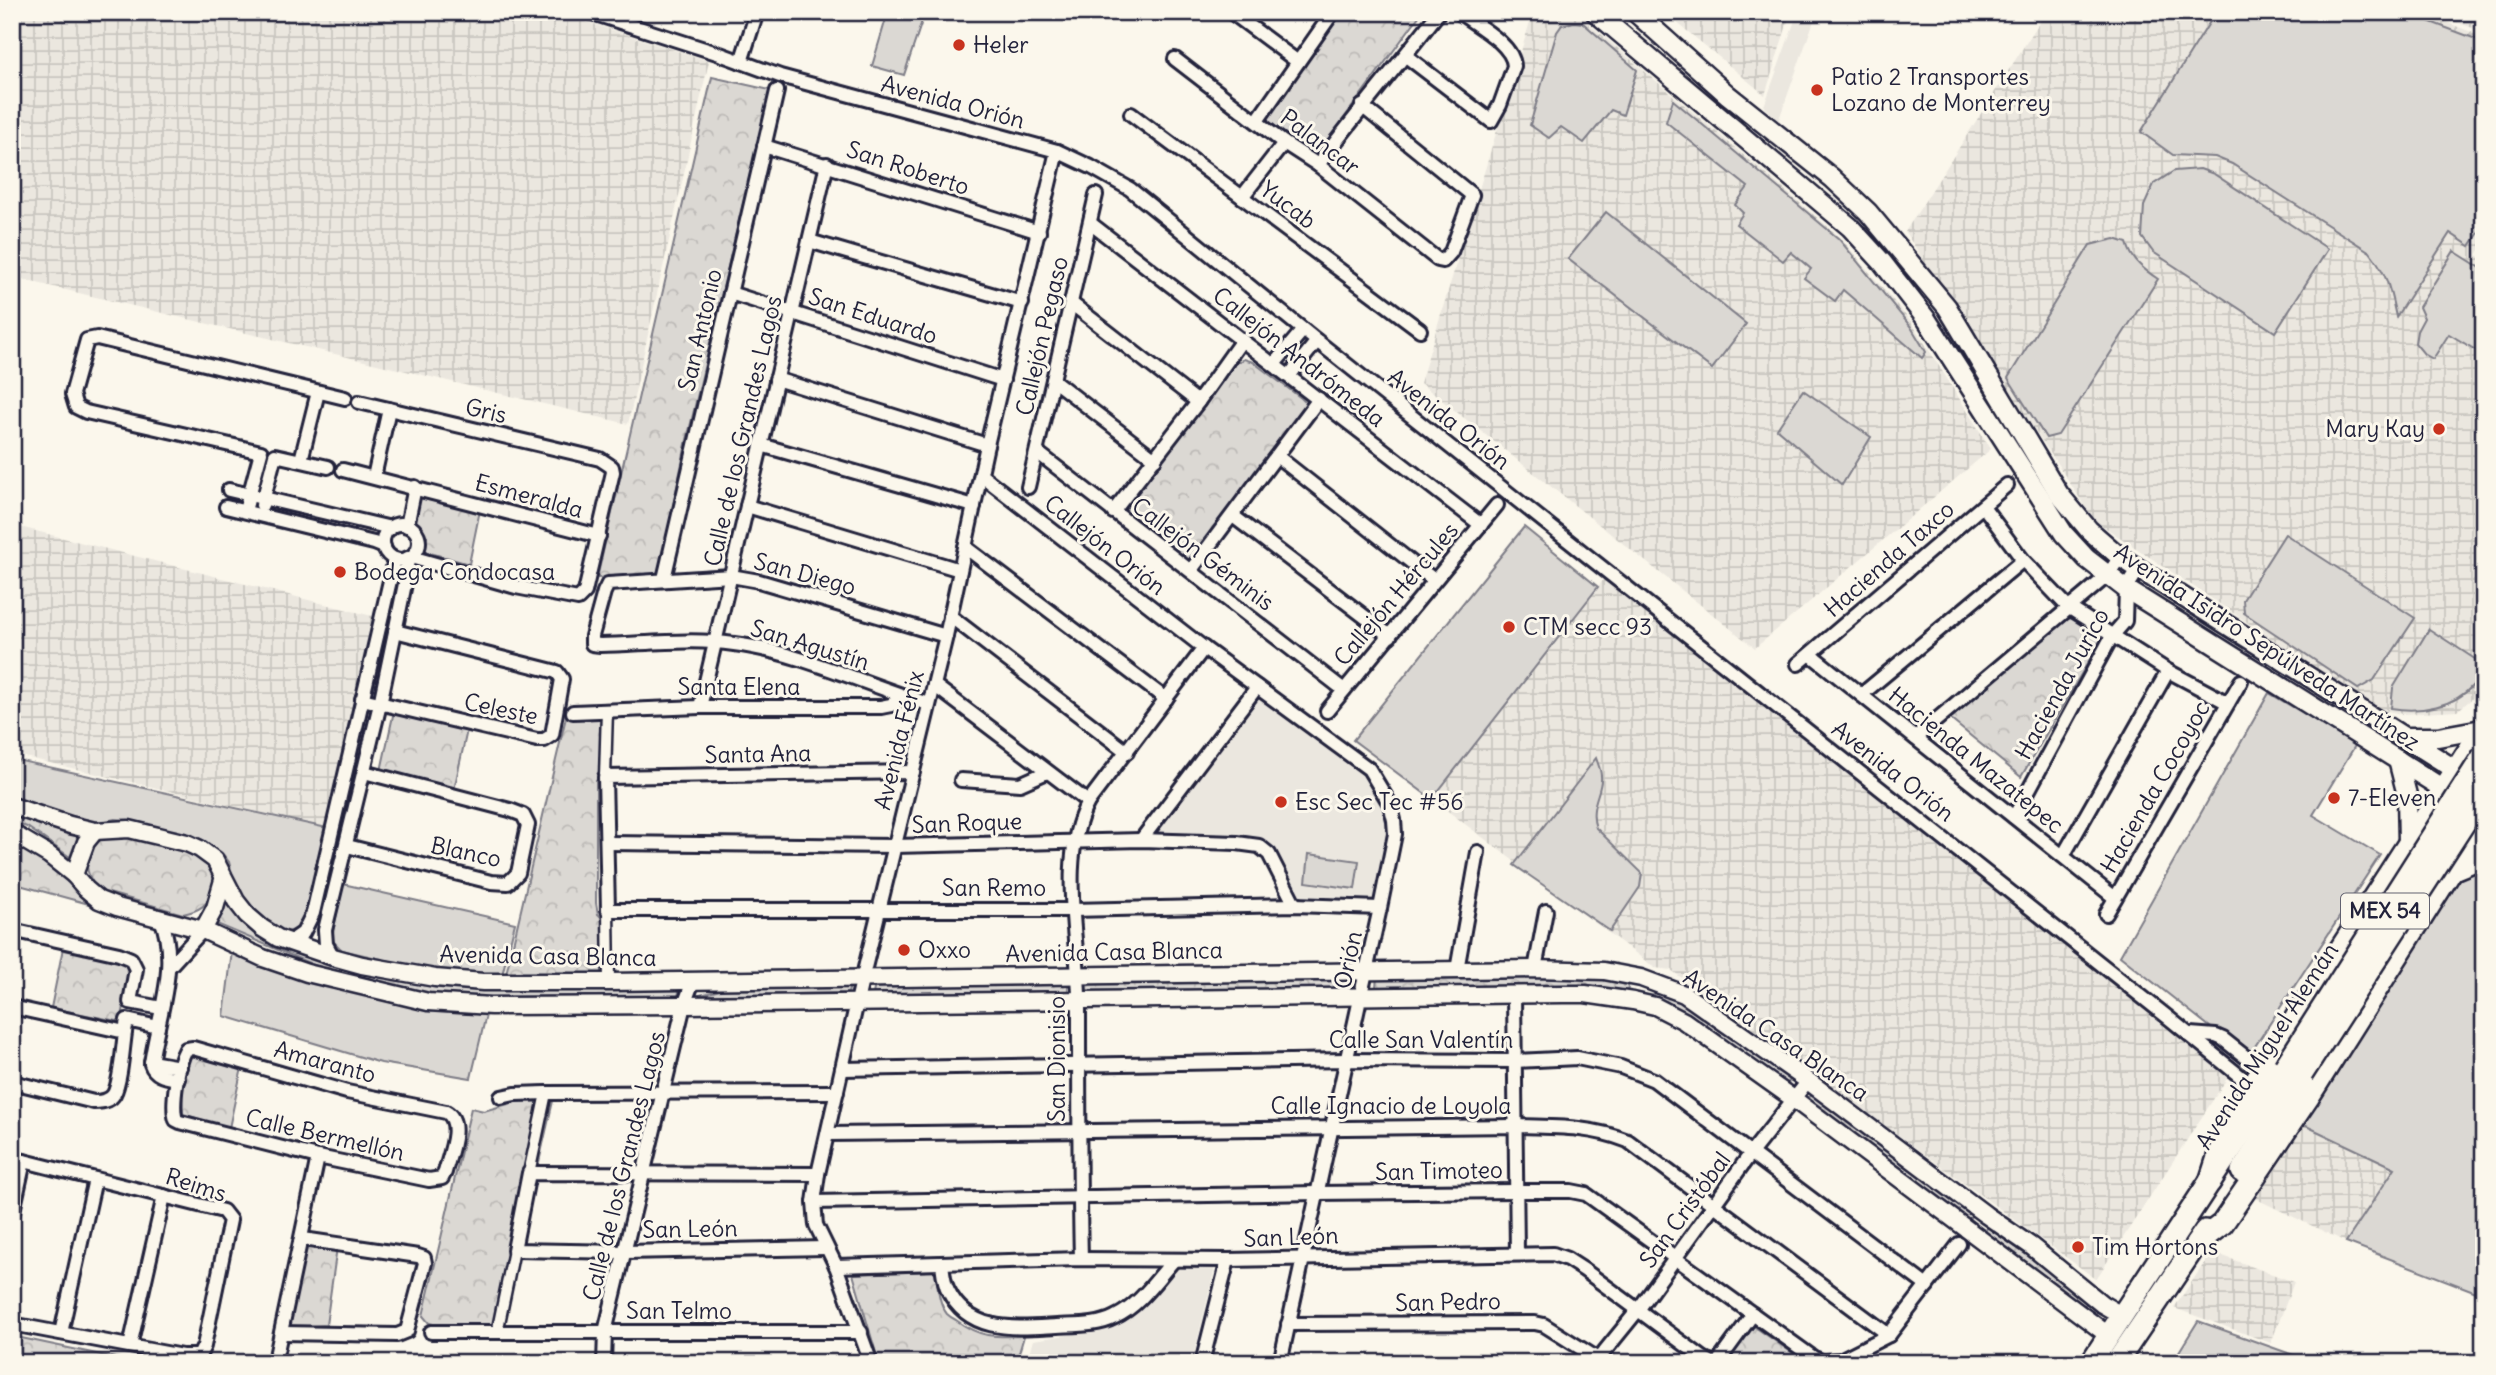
<svg xmlns="http://www.w3.org/2000/svg" width="2496" height="1375" viewBox="0 0 2496 1375" font-family="Delius,sans-serif">
  <style>
    .built { fill: #ebe7df }
    .industrial { fill: url(#industrial-grid) }
    .grass { fill: #dbd8d3; stroke: #7e7d87; stroke-width: 2 }
    .forest { fill: url(#forest-crowns); stroke: #7e7d87; stroke-width: 2 }
    .lines { fill: none; stroke-linecap: round; stroke-linejoin: round }
    .pedestrian-casing { stroke: #22223b; stroke-width: 15 }
    .minor-casing { stroke: #22223b; stroke-width: 18 }
    .tertiary-casing { stroke: #22223b; stroke-width: 21 }
    .secondary-casing { stroke: #22223b; stroke-width: 23 }
    .trunk-casing { stroke: #22223b; stroke-width: 26 }
    .pedestrian { stroke: #fbf7ec; stroke-width: 10 }
    .minor { stroke: #fbf7ec; stroke-width: 12 }
    .tertiary { stroke: #fbf7ec; stroke-width: 16 }
    .secondary { stroke: #fbf7ec; stroke-width: 18 }
    .trunk { stroke: #fbf7ec; stroke-width: 21 }
    .trunk-bridge-casing { stroke: #22223b; stroke-width: 26; stroke-linecap: butt }
    .trunk-bridge { stroke: #fbf7ec; stroke-width: 21 }
    .poi-dot { fill: #c8321e; stroke: #fbf7ec; stroke-width: 2.5 }
    .labels { text-anchor: middle; stroke-width: 6; stroke-linejoin: round; paint-order: stroke }
    .shield { fill: #fbf7ec; stroke: #636270; stroke-width: 2 }
    .shield-label { font-size: 21px; font-weight: bold; fill: #22223b }
    .poi-label { font-size: 23px; fill: #22223b; stroke: #fbf7ec; text-anchor: start }
    .street-label { font-size: 23px; fill: #22223b; stroke: #fbf7ec }
  </style>
  <defs>
    <pattern id="industrial-grid" width="8" height="8" patternUnits="userSpaceOnUse" patternTransform="scale(1.75)"><rect width="8" height="8" fill="#ebe7df"/><path d="M0 4h8M4 0v8" fill="none" stroke="#c9c6c0"/></pattern>
    <pattern id="forest-crowns" width="20" height="18" patternUnits="userSpaceOnUse" patternTransform="scale(1.75)"><rect width="20" height="18" fill="#dbd8d3"/><path d="M2 6a3 3 0 1 1 6 0M12 15a3 3 0 1 1 6 0" fill="none" stroke="#bcb9b6"/></pattern>
  </defs>
  <rect width="100%" height="100%" fill="#fbf7ec"/>
  <filter id="ink" filterUnits="userSpaceOnUse"><feTurbulence type="fractalNoise" baseFrequency=".0143" numOctaves="2"/><feDisplacementMap in="SourceGraphic" scale="14" xChannelSelector="R" yChannelSelector="G"/><feConvolveMatrix kernelMatrix="1 2 1 2 8 2 1 2 1" color-interpolation-filters="sRGB"/></filter>
  <g filter="url(#ink)">
    <g class="built">
      <polygon points="1798,12 1817,12 1778,122 1764,106"/>
      <polygon points="1259,694 1368,770 1390,815 1374,901 1299,899 1275,851 1241,836 1153,836"/>
      <polygon points="1215,1268 1192,1363 1026,1363 1033,1340 1109,1329 1121,1325 1143,1306 1173,1269"/>
    </g>
    <g class="industrial">
      <polygon points="12,12 556,12 709,61 628,424 12,277"/>
      <polygon points="1533,12 1575,12 1840,237 1912,323 1991,449 1755,648 1420,383"/>
      <polygon points="1664,12 1791,12 1765,95 1714,53"/>
      <polygon points="2046,12 2420,12 2484,37 2484,244 2477,255 2484,259 2484,686 2479,693 2457,711 2402,714 2377,709 2094,520 1905,232"/>
      <polygon points="2428,12 2484,12 2484,32"/>
      <polygon points="12,525 376,617 327,828 12,754"/>
      <polygon points="1604,579 2228,1077 2096,1279 1671,970 1655,968 1432,799"/>
      <polygon points="2302,1124 2395,1168 2346,1242 2252,1197"/>
      <polygon points="2212,1252 2294,1282 2271,1343 2174,1308"/>
    </g>
    <g class="grass">
      <polygon points="888,12 925,12 904,75 872,66"/>
      <path d="M2216,12H2404L2484,42V225L2470,246L2450,233L2396,317C2390,290 2388,275 2370,252L2232,164L2215,157L2173,155L2141,132Z"/>
      <polygon points="1574,22 1583,23 1637,70 1623,115 1611,110 1584,143 1561,127 1549,138 1530,125 1557,32 1562,25"/>
      <polygon points="1673,100 1839,239 1911,327 1926,352 1922,358 1843,290 1835,301 1804,278 1811,269 1791,252 1783,261 1736,224 1743,213 1735,205 1748,187 1666,122"/>
      <polygon points="2200,169 2214,174 2328,249 2275,332 2153,252 2142,237 2144,206 2154,184 2174,171"/>
      <polygon points="1606,212 1746,324 1712,369 1568,259"/>
      <path d="M2115,239L2127,243C2132,261 2143,269 2158,279L2058,435L2046,438L2008,378L2090,245Z"/>
      <polygon points="2454,251 2484,270 2484,355 2449,334 2433,359 2424,354 2415,343 2417,331 2424,318 2419,307"/>
      <polygon points="1803,390 1871,437 1842,485 1777,429"/>
      <polygon points="1524,527 1598,587 1432,799 1353,740"/>
      <polygon points="2285,534 2415,618 2374,680 2358,689 2244,613 2243,600"/>
      <path d="M2429,629L2484,665C2484,673 2480,678 2474,684C2455,707 2420,713 2391,708L2393,688Z"/>
      <polygon points="2269,693 2356,744 2313,815 2380,855 2248,1057 2120,956"/>
      <path d="M1596,758C1598,764 1601,770 1601,776C1603,791 1588,806 1596,828L1642,873L1640,887L1610,931L1514,865Z"/>
      <polygon points="12,759 327,828 301,928 284,933 255,913 245,900 233,877 229,862 222,853 201,839 128,820 115,819 92,824 12,800"/>
      <polygon points="1309,854 1359,861 1355,889 1306,882"/>
      <polygon points="2484,860 2484,1295 2346,1242 2395,1168 2302,1124 2455,879"/>
      <polygon points="343,884 515,923 502,975 434,971 342,950 333,941 333,932"/>
      <polygon points="232,951 293,973 415,1008 486,1015 471,1078 381,1063 224,1016"/>
      <polygon points="2198,1321 2316,1363 2172,1363"/>
    </g>
    <g class="forest">
      <polygon points="1342,12 1422,12 1316,156 1264,118"/>
      <polygon points="712,77 770,90 686,444 660,568 656,576 597,578"/>
      <polygon points="1244,359 1253,362 1301,398 1305,402 1307,408 1188,561 1123,512 1123,508 1236,363"/>
      <polygon points="420,494 480,510 469,564 423,551 427,536 415,520"/>
      <polygon points="2073,618 2101,635 2100,642 2021,777 1950,719 2066,619"/>
      <polygon points="394,711 467,730 454,790 381,771"/>
      <polygon points="566,717 603,718 602,775 596,781 596,903 598,914 606,922 605,973 506,974"/>
      <polygon points="12,812 78,836 70,857 27,827 12,822"/>
      <path d="M120,830C141,836 199,845 211,863C217,871 216,879 213,889C210,905 198,911 183,914L98,890C76,862 88,840 120,830Z"/>
      <polygon points="12,839 72,880 89,904 12,883"/>
      <polygon points="226,896 245,922 343,965 680,988 678,996 474,997 422,993 321,968 212,922"/>
      <polygon points="63,948 123,959 131,969 122,1017 117,1021 51,1008"/>
      <polygon points="1577,975 1629,982 1627,992 1591,985 1376,987 1377,976"/>
      <polygon points="1355,977 1352,988 1084,991 1083,981"/>
      <polygon points="1068,981 1068,991 873,994 875,984"/>
      <polygon points="850,985 848,993 696,996 737,986"/>
      <polygon points="1655,990 1690,1004 1792,1078 1787,1084 1695,1018 1653,998"/>
      <polygon points="194,1050 243,1063 229,1128 183,1114 182,1081 186,1056"/>
      <polygon points="1812,1095 1972,1215 1968,1220 1807,1099"/>
      <polygon points="553,1101 539,1162 525,1173 504,1320 490,1329 459,1330 429,1323 423,1316 471,1108 484,1111 515,1102"/>
      <polygon points="1987,1227 2089,1299 2084,1306 1985,1234"/>
      <polygon points="306,1242 337,1247 326,1325 286,1328"/>
      <path d="M935,1271C938,1284 938,1303 947,1314C948,1315 954,1319 956,1320C980,1338 995,1337 1024,1336L1016,1363H897L878,1360L853,1274Z"/>
      <polygon points="1752,1325 1807,1363 1724,1363"/>
      <polygon points="12,1336 139,1363 12,1363"/>
    </g>
    <g class="lines">
      <g class="pedestrian-casing">
        <g id="pedestrian">
          <polyline points="605,777 607,710"/>
          <polyline points="608,910 609,982"/>
          <polyline points="529,1173 546,1093"/>
          <polyline points="497,1333 514,1250"/>
        </g>
      </g>
      <g class="minor-casing">
        <g id="minor">
          <polyline points="589,12 720,54 780,76 1057,151 1091,167 1130,189 1317,341 2170,1019 2252,1086"/>
          <polyline points="1231,12 1298,62"/>
          <path d="M1406,56L1491,121L1500,105L1514,66C1513,44 1476,25 1459,12"/>
          <polyline points="1175,59 1284,143 1318,165 1438,260 1443,261 1451,252 1472,195 1362,106"/>
          <polyline points="741,62 757,12"/>
          <polyline points="1131,114 1420,330"/>
          <polyline points="1257,121 1333,12"/>
          <polyline points="764,146 1039,232"/>
          <path d="M1318,165C1357,113 1399,64 1439,12"/>
          <polyline points="1242,197 1284,143"/>
          <polyline points="1090,223 1481,525"/>
          <polyline points="809,241 1022,303"/>
          <polyline points="730,293 1003,380"/>
          <polyline points="1071,303 1198,402"/>
          <polyline points="1274,364 1303,330"/>
          <polyline points="1289,376 1317,341"/>
          <polyline points="776,379 987,445"/>
          <polyline points="1053,380 1155,459"/>
          <polyline points="359,402 600,459 612,467 613,472 585,592 578,599 516,587 411,557"/>
          <polyline points="761,445 974,506"/>
          <polyline points="1037,452 1344,690"/>
          <polyline points="1278,457 1434,580"/>
          <polyline points="301,460 318,392"/>
          <polyline points="343,470 599,536"/>
          <polyline points="981,475 1204,648 1369,769 1390,804 1394,820 1395,834 1380,908 1280,1363"/>
          <polyline points="374,477 389,409"/>
          <polyline points="1028,487 1096,195"/>
          <polyline points="229,490 391,528"/>
          <polyline points="262,505 275,455 328,467"/>
          <polyline points="747,506 960,570"/>
          <polyline points="1983,506 2023,560 2068,607 2168,671 2228,703"/>
          <polyline points="226,507 374,543 384,547"/>
          <polyline points="245,511 261,452 86,412 76,407 72,394 87,340 97,338 345,398"/>
          <polyline points="1113,512 1198,402 1242,340"/>
          <polyline points="1233,516 1390,636"/>
          <circle cx="401" cy="542" r="18"/>
          <polyline points="407,526 415,487"/>
          <polyline points="965,547 1166,699"/>
          <polyline points="1191,570 1319,399"/>
          <polyline points="664,579 777,91"/>
          <polyline points="950,616 1127,752"/>
          <polyline points="1810,654 2115,898"/>
          <polyline points="1798,664 2007,485"/>
          <polyline points="934,685 1088,802"/>
          <polyline points="1861,695 2023,560"/>
          <polyline points="362,699 537,740 544,740 552,735 562,679 557,672 395,631"/>
          <path d="M929,704C866,685 799,652 734,644C691,638 644,644 600,645L592,644V636L604,592L608,584L731,576L759,581L946,636"/>
          <polyline points="700,707 827,164"/>
          <polyline points="1327,711 1497,505"/>
          <polyline points="573,712 700,707 881,707 891,705 902,696"/>
          <polyline points="1915,738 2107,576 2120,557"/>
          <polyline points="913,772 605,777 608,910 1072,910 1295,905 1380,908"/>
          <polyline points="961,780 1020,784 1047,772"/>
          <polyline points="2014,817 2112,636 2125,621 2126,589 2139,569"/>
          <polyline points="1141,840 1257,687"/>
          <polyline points="607,843 895,846 1141,840 1237,843 1259,846 1269,854 1295,905"/>
          <polyline points="347,846 491,882 508,883 518,873 528,825 523,815 510,810 364,772"/>
          <polyline points="2063,856 2168,671"/>
          <polyline points="2106,914 2241,681"/>
          <path d="M161,919C180,966 157,1017 151,1064C155,1076 167,1077 178,1079"/>
          <polyline points="12,930 119,954 131,959 136,969 130,1002 161,1008"/>
          <polyline points="290,942 303,933 313,913 395,559"/>
          <polyline points="333,957 326,944 325,930 380,704 406,579 408,558"/>
          <polyline points="169,967 203,930"/>
          <polyline points="1535,969 1546,911"/>
          <polyline points="1457,970 1478,852"/>
          <polyline points="1514,994 1517,1253"/>
          <polyline points="12,1007 125,1032"/>
          <polyline points="2190,1034 2216,1036 2223,1039 2262,1070"/>
          <path d="M193,1048L347,1092L446,1112C464,1122 449,1156 445,1172L442,1178L429,1180L318,1157L180,1122L176,1120C171,1105 178,1063 186,1049Z"/>
          <polyline points="151,1062 180,1067"/>
          <polyline points="842,1069 1346,1060 1514,1061 1577,1058 1621,1067 1654,1080 1927,1286"/>
          <path d="M12,1082L94,1102C102,1102 110,1101 114,1094C122,1079 123,1038 127,1020L158,1027"/>
          <polyline points="501,1097 515,1094 546,1093 837,1092"/>
          <path d="M828,1134L1515,1126C1554,1127 1591,1126 1628,1141L1889,1335"/>
          <polyline points="12,1158 223,1211 230,1220 204,1346 199,1356 182,1356 12,1324"/>
          <polyline points="818,1174 529,1173 514,1250 625,1252 825,1248"/>
          <polyline points="814,1202 1316,1193 1515,1191 1571,1191 1586,1194 1814,1358 1822,1361 1840,1360 1889,1335 1959,1244"/>
          <polyline points="12,1216 24,1161"/>
          <path d="M1081,1259C1079,1172 1079,1085 1079,997C1078,935 1058,859 1088,802L1204,648"/>
          <path d="M942,1264C943,1272 944,1283 948,1290C969,1334 1016,1328 1057,1326C1077,1325 1098,1326 1115,1317C1139,1306 1156,1280 1173,1261"/>
          <polyline points="836,1266 1081,1259 1228,1260 1553,1254 1567,1259 1584,1270 1703,1358 1713,1363"/>
          <polyline points="1288,1324 1535,1323 1544,1325 1598,1359"/>
          <polyline points="431,1332 861,1332"/>
          <polyline points="61,1333 95,1179"/>
          <polyline points="282,1333 397,1335 407,1331 425,1263 424,1258 418,1256 303,1239"/>
          <polyline points="130,1346 164,1196"/>
          <polyline points="276,1356 318,1157"/>
          <polyline points="604,1363 605,1332 684,1005 693,981"/>
          <polyline points="871,1363 836,1266 816,1225 814,1202 818,1174 862,980 946,636 987,445 1057,151"/>
          <polyline points="1202,1363 1228,1260"/>
          <polyline points="1595,1363 1638,1310 1751,1153 1808,1081"/>
          <polyline points="1716,1363 1718,1362 1753,1314"/>
        </g>
      </g>
      <g class="tertiary-casing">
        <g id="tertiary">
          <polyline points="12,806 70,825 95,831 129,829 187,843 200,849 215,860 236,901 247,915 262,928 278,938 333,957 362,965 435,978 483,982 609,982 1535,969 1604,971 1641,978 1684,994 1808,1081 1986,1215 2031,1246 2102,1304 2121,1315"/>
          <polyline points="12,833 49,855 74,875 86,889 99,900 117,907 203,930 263,958 307,973 428,1002 491,1006 684,1005 1563,994 1585,994 1633,1001 1655,1006 1684,1021 1795,1100 2108,1335"/>
          <polyline points="74,875 86,842 95,831"/>
          <polyline points="203,930 215,908 223,880"/>
        </g>
      </g>
      <g class="secondary-casing">
        <g id="secondary">
          <polyline points="1595,12 1850,227 1882,262 1927,320 2064,534 2087,559 2126,589 2453,795"/>
          <polyline points="1635,12 1728,95 1832,178 1868,212 1947,307 2059,494 2089,530 2120,557 2467,777"/>
          <polyline points="2406,737 2438,737 2482,729"/>
          <polyline points="2398,760 2407,795 2408,842"/>
          <polyline points="2450,872 2484,858"/>
        </g>
      </g>
      <g class="trunk-casing">
        <g id="trunk">
          <polyline points="2242,1171 2302,1074"/>
          <polyline points="2210,1182 2222,1145 2252,1086 2484,727"/>
          <polyline points="2197,1243 2222,1224 2261,1167 2309,1096 2484,819"/>
          <polyline points="2091,1363 2285,1067"/>
          <polyline points="2116,1363 2205,1231"/>
        </g>
      </g>
      <use href="#pedestrian" class="pedestrian"/>
      <use href="#minor" class="minor"/>
      <use href="#tertiary" class="tertiary"/>
      <use href="#secondary" class="secondary"/>
      <use href="#trunk" class="trunk"/>
      <g class="trunk-bridge-casing">
        <g id="trunk-bridge">
          <polyline points="2285,1067 2484,755"/>
          <polyline points="2302,1074 2484,792"/>
        </g>
      </g>
      <use href="#trunk-bridge" class="trunk-bridge"/>
    </g>
  </g>
  <g class="poi-dot">
    <circle cx="959" cy="45" r="7"/>
    <circle cx="1817" cy="90" r="7"/>
    <circle cx="2439" cy="429" r="7"/>
    <circle cx="340" cy="572" r="7"/>
    <circle cx="1509" cy="627" r="7"/>
    <circle cx="2334" cy="798" r="7"/>
    <circle cx="1281" cy="802" r="7"/>
    <circle cx="904" cy="950" r="7"/>
    <circle cx="2078" cy="1247" r="7"/>
  </g>
  <g class="labels">
    <rect class="shield" x="2341" y="893.5" width="88" height="35" rx="5"/>
    <g class="shield-label">
      <text x="2385" y="918">MEX 54</text>
    </g>
    <g class="poi-label">
      <text x="973" y="53">Heler</text>
      <text x="1831" y="85">Patio 2 Transportes<tspan x="1831" dy="26">Lozano de Monterrey</tspan></text>
      <text x="2425" y="437" text-anchor="end">Mary Kay</text>
      <text x="354" y="580">Bodega Condocasa</text>
      <text x="1523" y="635">CTM secc 93</text>
      <text x="2348" y="806">7-Eleven</text>
      <text x="1295" y="810">Esc Sec Tec #56</text>
      <text x="918" y="958">Oxxo</text>
      <text x="2092" y="1255">Tim Hortons</text>
    </g>
    <g class="street-label">
      <text transform="translate(953 102) rotate(15)" y="8">Avenida Orión</text>
      <text transform="translate(1320 142) rotate(37)" y="8">Palancar</text>
      <text transform="translate(908 168) rotate(18)" y="8">San Roberto</text>
      <text transform="translate(1288 205) rotate(37)" y="8">Yucab</text>
      <text transform="translate(873 316) rotate(18)" y="8">San Eduardo</text>
      <text transform="translate(700 330) rotate(-77)" y="8">San Antonio</text>
      <text transform="translate(1042 336) rotate(-77)" y="8">Callejón Pegaso</text>
      <text transform="translate(1299 357) rotate(38)" y="8">Callejón Andrómeda</text>
      <text transform="translate(486 411) rotate(13)" y="8">Gris</text>
      <text transform="translate(1449 419) rotate(38)" y="8">Avenida Orión</text>
      <text transform="translate(743 431) rotate(-77)" y="8">Calle de los Grandes Lagos</text>
      <text transform="translate(529 496) rotate(15)" y="8">Esmeralda</text>
      <text transform="translate(1105 545) rotate(38)" y="8">Callejón Orión</text>
      <text transform="translate(1203 554) rotate(37)" y="8">Callejón Géminis</text>
      <text transform="translate(1889 559) rotate(-41)" y="8">Hacienda Taxco</text>
      <text transform="translate(805 574) rotate(15)" y="8">San Diego</text>
      <text transform="translate(1396 594) rotate(-50)" y="8">Callejón Hércules</text>
      <text transform="translate(810 645) rotate(17)" y="8">San Agustín</text>
      <text transform="translate(2267 647) rotate(33)" y="8">Avenida Isidro Sepúlveda Martínez</text>
      <text transform="translate(2062 684) rotate(-61)" y="8">Hacienda Jurico</text>
      <text x="739" y="695">Santa Elena</text>
      <text transform="translate(501 709) rotate(12)" y="8">Celeste</text>
      <text transform="translate(899 740) rotate(-76)" y="8">Avenida Fénix</text>
      <text transform="translate(758 754) rotate(-1)" y="8">Santa Ana</text>
      <text transform="translate(1976 760) rotate(39)" y="8">Hacienda Mazatepec</text>
      <text transform="translate(1893 771) rotate(38)" y="8">Avenida Orión</text>
      <text transform="translate(2155 787) rotate(-60)" y="8">Hacienda Cocoyoc</text>
      <text transform="translate(967 823) rotate(-2)" y="8">San Roque</text>
      <text transform="translate(466 852) rotate(12)" y="8">Blanco</text>
      <text x="994" y="896">San Remo</text>
      <text transform="translate(1114 952) rotate(-1)" y="8">Avenida Casa Blanca</text>
      <text transform="translate(548 956) rotate(1)" y="8">Avenida Casa Blanca</text>
      <text transform="translate(1348 960) rotate(-78)" y="8">Orión</text>
      <text transform="translate(1776 1035) rotate(34)" y="8">Avenida Casa Blanca</text>
      <text x="1421" y="1048">Calle San Valentín</text>
      <text transform="translate(2267 1046) rotate(-57)" y="8">Avenida Miguel Alemán</text>
      <text transform="translate(1057 1059) rotate(-90)" y="8">San Dionisio</text>
      <text transform="translate(325 1062) rotate(15)" y="8">Amaranto</text>
      <text x="1391" y="1114">Calle Ignacio de Loyola</text>
      <text transform="translate(325 1135) rotate(13)" y="8">Calle Bermellón</text>
      <text transform="translate(624 1166) rotate(-76)" y="8">Calle de los Grandes Lagos</text>
      <text transform="translate(1439 1171) rotate(-1)" y="8">San Timoteo</text>
      <text transform="translate(196 1185) rotate(18)" y="8">Reims</text>
      <text transform="translate(1685 1210) rotate(-54)" y="8">San Cristóbal</text>
      <text transform="translate(690 1229) rotate(-1)" y="8">San León</text>
      <text transform="translate(1291 1237) rotate(-2)" y="8">San León</text>
      <text transform="translate(1448 1302) rotate(-1)" y="8">San Pedro</text>
      <text x="679" y="1319">San Telmo</text>
    </g>
  </g>
  <rect width="2496" height="1375" fill="none" stroke="#fbf7ec" stroke-width="42"/>
  <rect x="21" y="21" width="2454" height="1333" fill="none" stroke="#22223b" stroke-width="2.5" filter="url(#ink)"/>
</svg>
